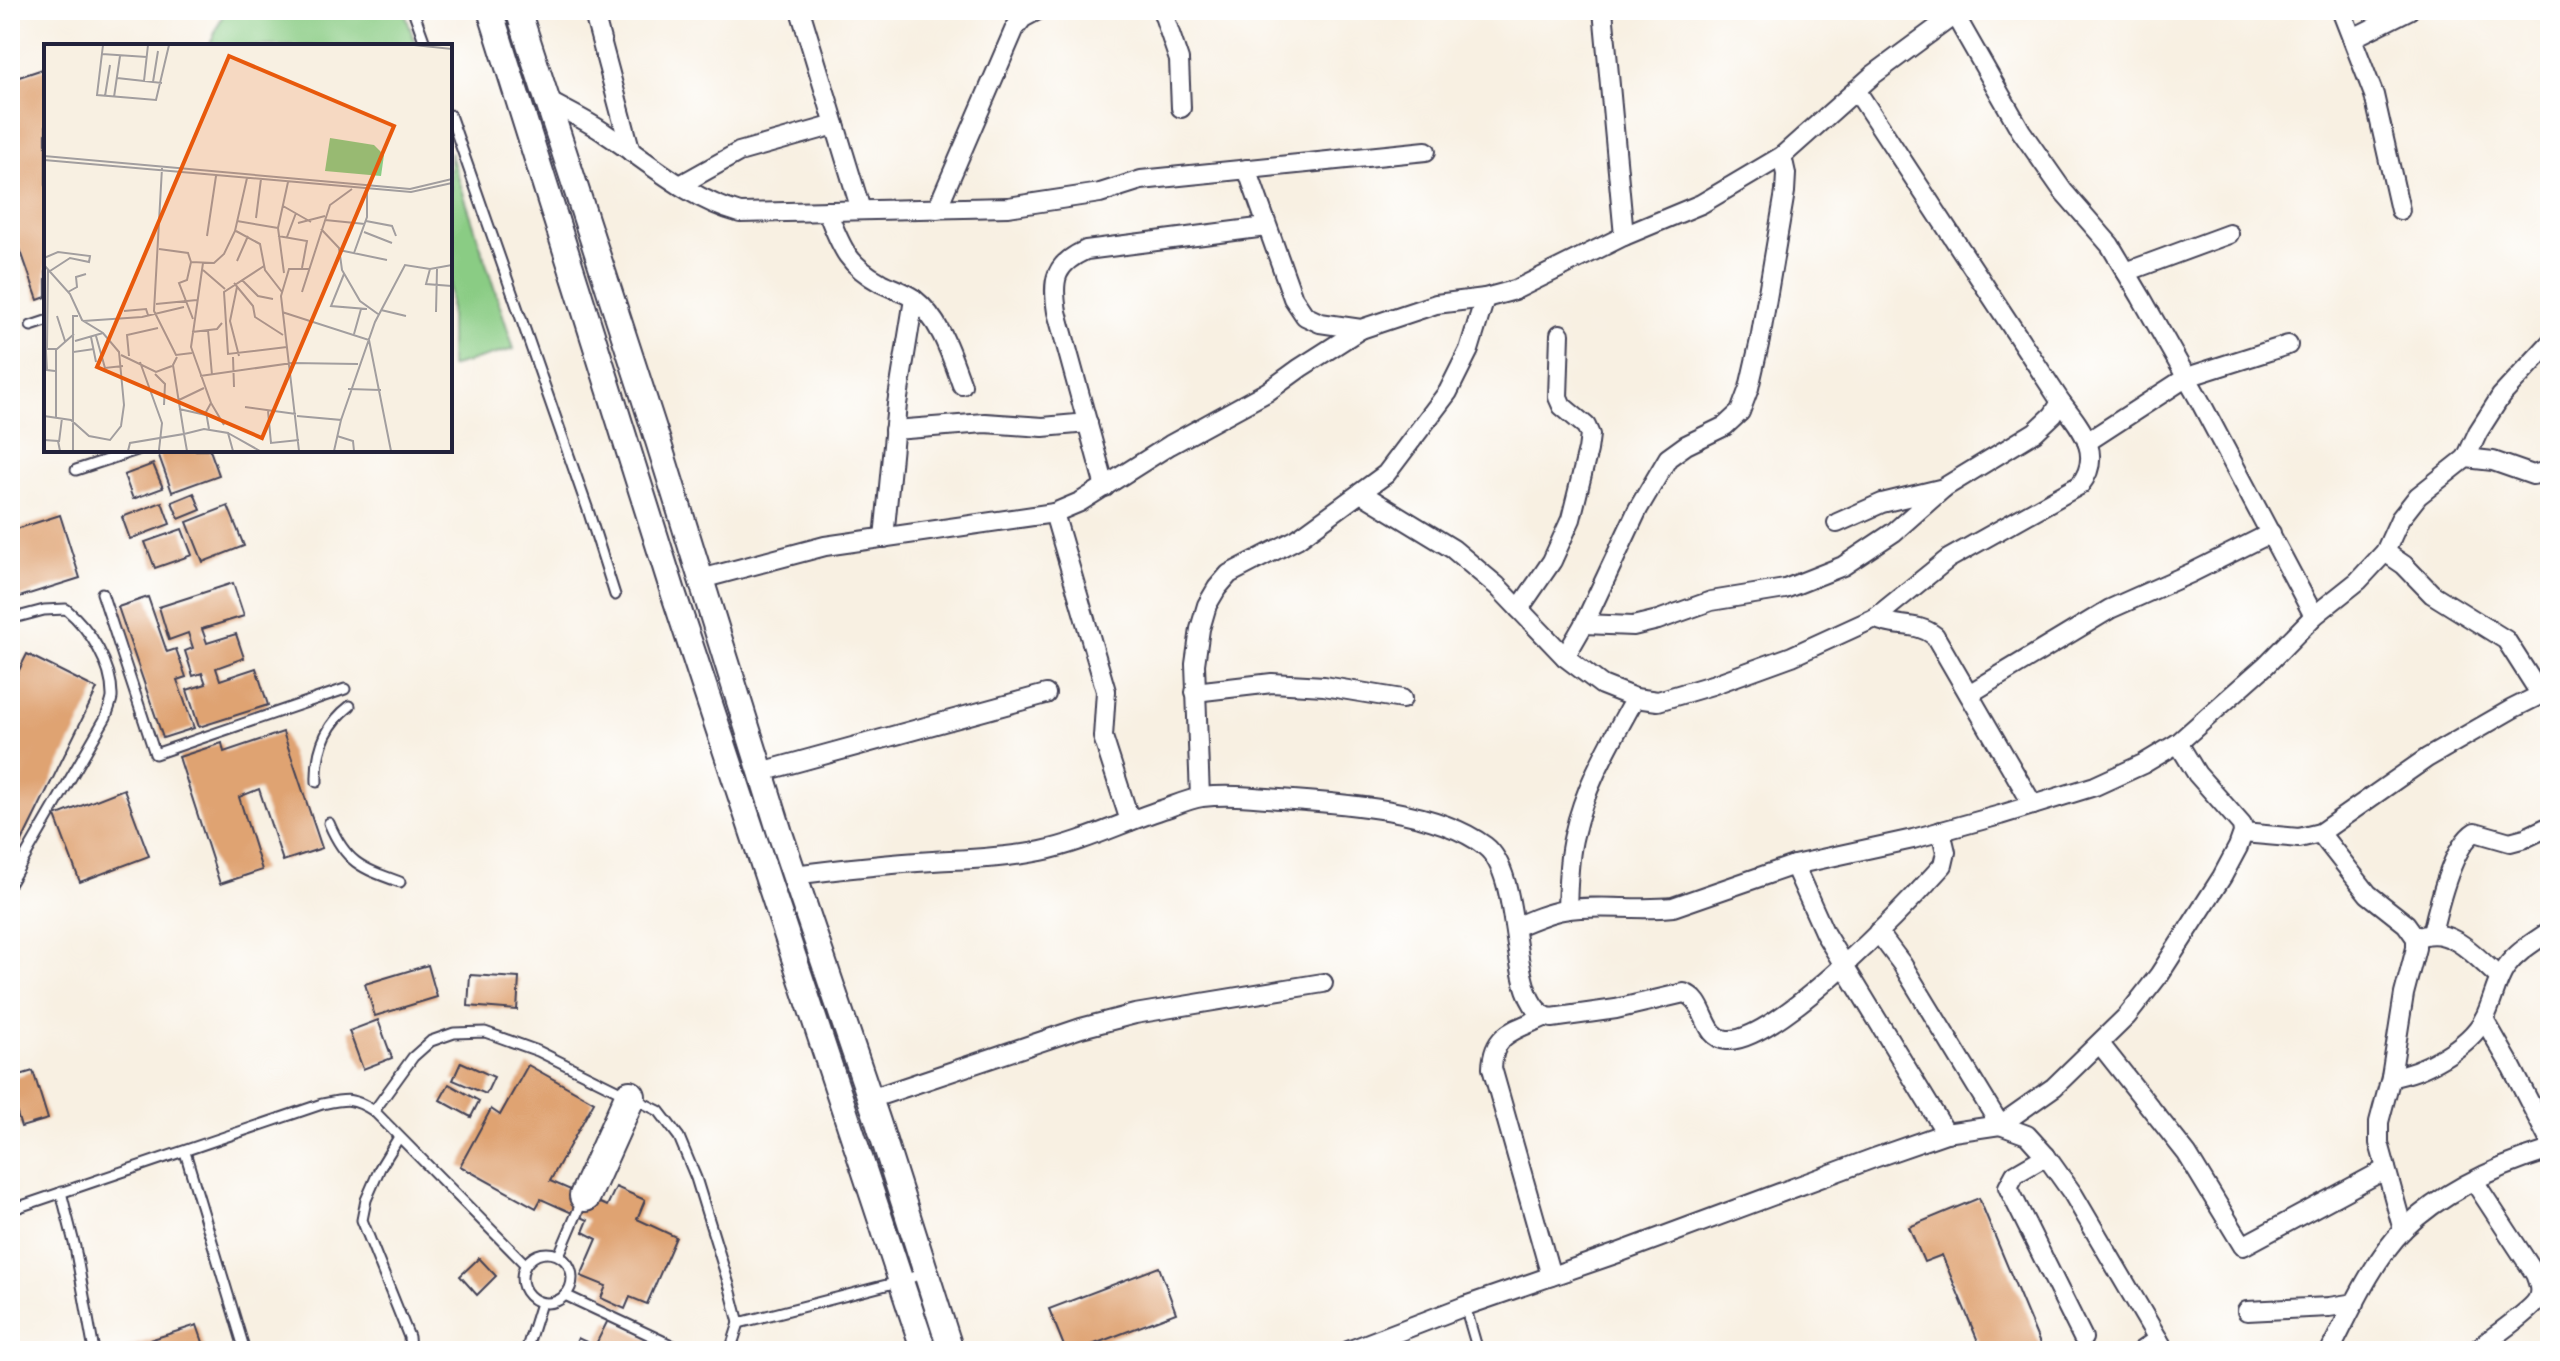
<svg xmlns="http://www.w3.org/2000/svg" width="2560" height="1361" viewBox="0 0 2560 1361" font-family="'Patrick Hand',sans-serif">
  <style>
    .green { fill: #8acc84; stroke: #567760; stroke-width: 2 }
    .building { fill: #dfa372 }
    .lines { fill: none; stroke-linecap: round; stroke-linejoin: round }
    .service-casing { stroke: #424154; stroke-width: 13 }
    .minor-casing { stroke: #424154; stroke-width: 22 }
    .tertiary-casing { stroke: #424154; stroke-width: 28 }
    .primary-casing { stroke: #424154; stroke-width: 34 }
    .service { stroke: #fff; stroke-width: 9 }
    .minor { stroke: #fff; stroke-width: 18 }
    .tertiary { stroke: #fff; stroke-width: 24 }
    .primary { stroke: #fff; stroke-width: 30 }
    .inset-road { fill: none; stroke: #a29e9f; stroke-width: 2 }
    .view { fill: #e8590c; fill-opacity: 0.15; stroke: #e8590c; stroke-width: 4 }
    .inset-edge { fill: none; stroke: #22223b; stroke-width: 4 }
  </style>
  <rect width="100%" height="100%" fill="#fff"/>
  <filter id="ink" filterUnits="userSpaceOnUse"><feTurbulence type="fractalNoise" baseFrequency=".0125" numOctaves="2"/><feDisplacementMap in="SourceGraphic" scale="16" xChannelSelector="R" yChannelSelector="G"/><feConvolveMatrix kernelMatrix="1 2 1 2 8 2 1 2 1" color-interpolation-filters="sRGB"/></filter>
  <filter id="wash" filterUnits="userSpaceOnUse"><feTurbulence type="fractalNoise" baseFrequency=".006" numOctaves="4" result="noise"/><feDisplacementMap in="SourceGraphic" scale="32" xChannelSelector="R" yChannelSelector="G"/><feGaussianBlur stdDeviation="1.8" result="paint"/><feColorMatrix in="noise" values="0 0 0 0 0 0 0 0 0 0 0 0 0 0 0 0 0 1.4 0 .05"/><feComposite in="paint" operator="in"/></filter>
  <g filter="url(#wash)">
    <rect width="100%" height="100%" fill="#f8f0e2"/>
    <g class="green">
      <polygon points="225,10 404,10 416,46 209,46"/>
      <polygon points="450,152 514,349 450,367"/>
    </g>
    <g id="blocks">
      <g class="building">
        <polygon points="46,68 46,297 38,300 10,220 10,80"/>
        <polygon points="168,450 210,450 219,475 172,492 158,453"/>
        <polygon points="153,464 163,488 133,499 124,475"/>
        <polygon points="194,493 201,510 179,519 172,502"/>
        <polygon points="162,502 170,524 130,539 122,517"/>
        <polygon points="228,506 244,546 203,562 187,522"/>
        <polygon points="60,515 80,578 10,600 10,531"/>
        <polygon points="182,529 192,555 155,568 145,542"/>
        <polygon points="233,583 244,616 202,629 207,643 236,634 244,658 216,668 220,680 256,668 268,705 199,727 187,690 206,684 202,673 193,676 185,651 193,648 188,633 169,640 159,607"/>
        <polygon points="148,597 167,652 176,649 186,677 177,680 194,728 163,738 118,607"/>
        <polygon points="27,654 97,689 15,855 10,852 10,688"/>
        <polygon points="283,732 322,848 283,861 259,789 239,797 262,870 220,884 179,757 222,743 224,752"/>
        <polygon points="124,789 149,856 80,882 55,816"/>
        <polygon points="428,965 437,997 375,1016 365,984"/>
        <polygon points="470,975 519,978 517,1010 468,1006"/>
        <polygon points="378,1020 392,1058 363,1069 349,1031"/>
        <polygon points="461,1062 494,1077 486,1094 453,1080"/>
        <polygon points="528,1065 594,1102 550,1181 607,1206 616,1187 645,1200 637,1219 676,1237 647,1304 630,1297 625,1309 601,1298 606,1286 581,1276 597,1239 583,1232 588,1220 541,1199 536,1208 460,1166 491,1109 500,1115"/>
        <polygon points="33,1071 48,1119 21,1127 10,1091 10,1078"/>
        <polygon points="449,1084 479,1101 471,1117 440,1100"/>
        <polygon points="1979,1198 2043,1351 1982,1351 1942,1255 1924,1262 1909,1227"/>
        <polygon points="479,1258 496,1276 477,1295 460,1276"/>
        <polygon points="1159,1267 1176,1313 1076,1351 1066,1351 1049,1309"/>
        <polygon points="608,1320 650,1340 645,1351 572,1351 578,1338 595,1346"/>
        <polygon points="197,1325 206,1351 118,1351 118,1350"/>
      </g>
    </g>
  </g>
  <g filter="url(#ink)">
    <use href="#blocks" fill-opacity="0" stroke="#424154" stroke-width="2"/>
    <g class="lines">
      <g class="service-casing">
        <g id="service">
          <polyline points="413,10 426,46"/>
          <polyline points="450,115 588,510 615,595"/>
          <polyline points="31,326 46,321"/>
          <polyline points="76,470 137,450"/>
          <polyline points="102,593 155,754 345,689"/>
          <path d="M10,619L44,610L66,609C90,629 113,665 112,698C111,704 108,711 106,717L10,883"/>
          <path d="M317,782C316,751 325,725 350,706"/>
          <path d="M329,823C346,863 361,868 400,882"/>
          <polyline points="374,1111 413,1057 431,1041 454,1033 485,1032 538,1051 659,1111 679,1137 696,1178 730,1288 739,1323 730,1351"/>
          <polyline points="399,1137 380,1168 366,1200 362,1220 409,1337 410,1351"/>
          <polyline points="185,1152 245,1351"/>
          <polyline points="61,1192 75,1247 94,1351"/>
          <path d="M10,1210L322,1104C346,1099 353,1097 374,1111L525,1264"/>
          <circle cx="547" cy="1278" r="25"/>
          <polyline points="559,1255 583,1199"/>
          <polyline points="565,1295 684,1351"/>
          <polyline points="1465,1306 1478,1351"/>
          <polyline points="739,1323 902,1281 926,1272"/>
          <polyline points="245,1350 259,1351"/>
          <polyline points="526,1351 541,1303"/>
        </g>
      </g>
      <g class="minor-casing">
        <g id="minor">
          <polyline points="593,10 631,152"/>
          <polyline points="800,10 861,210"/>
          <polyline points="1162,10 1179,60 1181,108"/>
          <polyline points="1603,10 1624,236"/>
          <polyline points="1952,10 2021,131 2063,191 2110,245 2141,297 2201,403 2314,616"/>
          <polyline points="2341,10 2374,95 2400,210"/>
          <polyline points="2353,38 2409,10"/>
          <path d="M546,100C566,111 588,121 606,134C650,163 689,199 740,213L1008,207L1100,193L1141,180L1426,151"/>
          <polyline points="1247,169 1293,298 1305,316 1320,323 1361,329 1436,304 1485,298 1515,290 1624,236 1701,204 1782,156 1873,75 1961,10"/>
          <polyline points="680,185 739,152 835,125"/>
          <polyline points="937,209 1015,28 1023,18 1038,10"/>
          <path d="M827,211C841,246 846,264 881,283C891,288 905,292 914,299C941,320 951,355 962,385"/>
          <polyline points="2126,272 2229,234"/>
          <polyline points="894,430 985,423 1043,427 1088,423"/>
          <polyline points="2087,442 2187,377 2288,345"/>
          <polyline points="2466,458 2478,432 2501,396 2550,343"/>
          <path d="M1105,487L1057,312C1052,280 1054,264 1086,250L1266,227"/>
          <path d="M1361,493L1453,549L1497,586L1565,657L1602,685L1635,698L1658,701L1712,685L1792,656L1875,618L1948,559L2080,485C2104,454 2081,428 2061,402L1856,90"/>
          <polyline points="1054,513 1106,691 1103,737 1130,821"/>
          <polyline points="1837,523 1882,503 1944,488"/>
          <polyline points="884,538 897,404 914,299"/>
          <polyline points="2385,552 2404,565 2432,594 2506,640 2541,695"/>
          <polyline points="701,579 825,546 1054,513 1080,502 1170,445 1267,392 1300,368 1361,329"/>
          <polyline points="1519,609 1552,561 1571,519 1588,450 1590,435 1586,426 1562,406 1558,397 1560,334"/>
          <path d="M1875,618C1895,629 1917,621 1935,636L2033,805"/>
          <polyline points="1584,624 1633,626 1658,620 1711,601 1785,589 1843,566 1894,532 1945,487 2035,432 2053,415 2061,402"/>
          <polyline points="1565,657 1584,624 1638,509 1668,458 1686,445 1725,426 1740,412 1749,388 1760,340 1785,192 1786,174 1782,156"/>
          <polyline points="1195,692 1272,683 1324,686 1402,699"/>
          <polyline points="1969,694 2110,609 2191,573 2271,533"/>
          <polyline points="761,772 1046,694"/>
          <polyline points="1200,797 1195,664 1200,629 1207,605 1217,588 1229,574 1297,539 1386,474 1448,392 1469,350 1485,298"/>
          <polyline points="2243,833 2299,838 2320,833 2427,758 2512,709 2550,690"/>
          <polyline points="2320,833 2368,894 2406,924 2416,938 2416,948 2404,994 2391,1077 2379,1122 2379,1143 2403,1230"/>
          <polyline points="1794,865 1825,934 1946,1133"/>
          <path d="M794,875C840,869 886,864 933,861C968,859 1006,858 1041,851C1085,842 1125,821 1167,808C1178,804 1190,799 1202,797C1228,794 1255,797 1280,799C1339,803 1437,809 1485,846C1527,878 1504,1010 1552,1018L1616,1009L1684,993C1707,1000 1702,1038 1727,1040C1776,1044 1909,903 1943,865L1946,852L1941,831"/>
          <path d="M1567,909C1568,885 1568,858 1574,835C1585,785 1611,742 1635,698"/>
          <path d="M1515,927C1531,920 1547,913 1564,910C1595,904 1638,911 1673,907L1794,865L1913,839L2000,815L2095,786L2143,764L2178,743L2266,665L2314,616L2358,581L2385,552L2400,519L2418,496L2466,458L2493,461L2533,475L2550,470"/>
          <polyline points="1878,932 1902,964 2000,1125 2027,1135 2046,1156 2073,1194 2165,1351"/>
          <path d="M2432,933C2438,907 2452,846 2475,832L2510,842L2525,838L2550,826"/>
          <path d="M2422,936C2452,926 2478,959 2499,977"/>
          <path d="M1544,1017C1516,1030 1493,1032 1492,1068L1551,1276"/>
          <polyline points="2484,1019 2511,1066 2550,1142"/>
          <polyline points="2100,1044 2187,1154 2243,1246 2386,1169"/>
          <path d="M2391,1077C2422,1073 2469,1047 2484,1019C2493,1002 2495,983 2506,967C2518,951 2534,942 2550,931"/>
          <polyline points="870,1099 1081,1028 1135,1014 1323,983"/>
          <polyline points="2046,1156 2015,1174 2008,1187 2083,1338"/>
          <path d="M2474,1181L2535,1274C2538,1282 2542,1291 2537,1300C2531,1311 2488,1340 2475,1351"/>
          <polyline points="2247,1311 2329,1307 2355,1303"/>
          <polyline points="1348,1351 1465,1306 1618,1253 1874,1158 1946,1133 2000,1125 2054,1087 2127,1016 2159,975 2222,877 2238,847 2243,833 2242,825 2197,774 2178,743"/>
          <polyline points="2141,1351 2158,1339"/>
          <path d="M2330,1351C2350,1312 2373,1260 2404,1229C2444,1190 2498,1166 2550,1150"/>
        </g>
      </g>
      <g class="tertiary-casing">
        <g id="tertiary">
          <polyline points="490,10 674,595 924,1351"/>
          <polyline points="518,10 658,441 780,833 878,1122 951,1351"/>
        </g>
      </g>
      <g class="primary-casing">
        <polyline id="primary" points="585,1196 630,1096"/>
      </g>
      <use href="#service" class="service"/>
      <use href="#minor" class="minor"/>
      <use href="#tertiary" class="tertiary"/>
      <use href="#primary" class="primary"/>
    </g>
  </g>
  <g transform="translate(44 44)">
    <rect width="408" height="408" fill="#f8f0e2"/>
    <path d="M286,94L330,101L340,111L337,132L281,127Z" fill="#8acc84"/>
    <path class="inset-road" d="M59,1L53,51L112,56L125,1M370,1L408,5M58,10L103,13M73,34L118,39M100,37L104,1M109,38L114,7M61,52L66,21M70,53L76,12M0,112L366,145L408,135M0,116L367,148L408,139M118,124L110,267L132,311L148,309M239,162L267,178M212,174L217,135M281,176L321,180M193,177L234,184M322,177L348,182L352,192M254,179L281,172M277,185L295,204L298,226L316,257L334,270M192,187L216,200L221,226L238,248M320,188L348,199M163,192L172,132M234,192L263,197L258,224M243,193L252,169M115,205L144,209L147,218M295,206L343,216M310,209L323,173V145M0,214L14,208L46,212L45,218L26,214L6,227M193,217L204,192M159,219L147,303L167,359L162,368L165,385M0,221L26,250L38,276L59,289L75,308L80,361L77,382L66,396L45,392L27,376L0,372M220,222L180,248L184,310L243,303M4,225L3,305H13L30,290M386,225L382,240L408,242M159,226L181,245M240,229L234,184L244,138M300,230L287,262L323,265M198,236L214,252L229,255M190,239L209,262L211,273L239,291M193,243L186,277L195,312M24,248L33,243L32,233L42,230M258,248L286,161L308,145M112,260L153,256M337,266L362,272M80,267L102,265L104,271M238,268L325,296L347,407M392,268L393,225M13,272L21,297M149,275L135,239L143,236L147,218L170,219L180,210L191,187L203,134M39,277L98,273L140,263M164,286L168,331M148,288L173,285L178,279M310,290L317,265M52,292L61,324L79,322M47,293L52,318M31,297L59,289M2,306L3,326L11,327M29,308V272H34M77,311L112,328L128,322M85,312L83,291L114,284M133,313L129,321L140,390L160,385L184,389L189,407M189,313L190,343M96,318L118,379L115,406M111,330L121,340L120,361M156,332L248,319L314,320M304,345L337,346M135,356L160,344M167,359L180,381M201,363L252,370M135,365L162,371M224,367L227,399L255,396M253,372L297,376L290,407M12,373V305M297,376L331,278L361,221L386,225L408,221M184,389L216,407M293,392L309,397L310,407M0,396L14,397L16,407M15,398L18,374M29,407V308L50,305M84,407L86,399L140,390L143,407M255,407L237,252L245,225H266"/>
    <path class="view" d="M185,12L350,82L218,394L53,323Z"/>
    <rect width="408" height="408" class="inset-edge"/>
  </g>
  <rect width="2560" height="1361" fill="none" stroke="#fff" stroke-width="40"/>
</svg>
